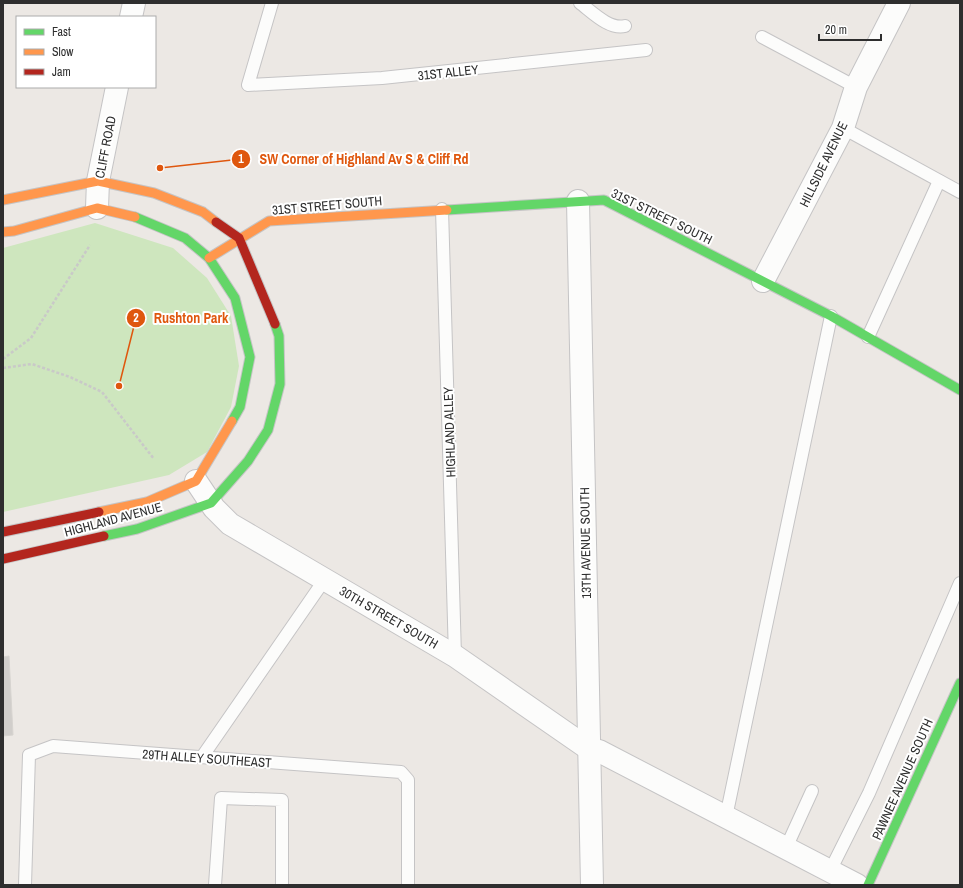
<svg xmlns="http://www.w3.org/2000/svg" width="963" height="888" viewBox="0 0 963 888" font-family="'Archivo Narrow',sans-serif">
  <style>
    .green { fill: #cee6be }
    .building { fill: #d1cecb; stroke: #d7d4d0 }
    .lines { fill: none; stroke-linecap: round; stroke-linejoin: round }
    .lane-casing { stroke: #c5c4c5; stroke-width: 14 }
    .street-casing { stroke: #c5c4c5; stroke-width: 24 }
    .fast-casing { stroke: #c5c4c5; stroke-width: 11 }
    .slow-casing { stroke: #c5c4c5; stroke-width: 11 }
    .jam-casing { stroke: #c5c4c5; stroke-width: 11 }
    .path { stroke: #c9c9c8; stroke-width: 2.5; stroke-dasharray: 3 2; stroke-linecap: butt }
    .lane { stroke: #fcfcfb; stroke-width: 12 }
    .street { stroke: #fcfcfb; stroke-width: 22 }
    .fast { stroke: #63d668; stroke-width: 9 }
    .slow { stroke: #ff974d; stroke-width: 9 }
    .jam { stroke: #b3261e; stroke-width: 9 }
    .labels { text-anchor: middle; stroke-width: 4; stroke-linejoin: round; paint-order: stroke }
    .street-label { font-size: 13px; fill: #2e2e2e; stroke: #fff }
    .leader { fill: none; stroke: #df570e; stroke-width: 1.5 }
    .callout-dot { fill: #df570e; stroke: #fff; stroke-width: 1.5 }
    .mark-label { font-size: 12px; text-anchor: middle; font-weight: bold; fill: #fff }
    .callout-label { font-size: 14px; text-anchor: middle; font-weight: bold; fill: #df570e; stroke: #fff; stroke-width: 4; stroke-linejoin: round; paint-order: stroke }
  </style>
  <rect width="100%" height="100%" fill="#ece8e4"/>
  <polygon class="green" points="95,223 173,248 207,278 231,316 239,366 231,407 207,452 169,475 3,512 3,248"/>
  <polygon class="building" points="9,656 13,735 3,736 3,657"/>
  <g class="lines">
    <g class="lane-casing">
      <g id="lane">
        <polyline points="272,3 248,85 382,78 646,50"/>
        <path d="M580,3C591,11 609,30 625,26"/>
        <polyline points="762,37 856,87"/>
        <polyline points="843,128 960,192"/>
        <polyline points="442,209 455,656"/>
        <polyline points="868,337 939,181"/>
        <polyline points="202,757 325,579"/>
        <polyline points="726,817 831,316"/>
        <polyline points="786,848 812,791"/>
        <polyline points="830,871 869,793 960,583"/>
        <polyline points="25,885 29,755 53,746 401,772 408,780 408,885"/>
        <polyline points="215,885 221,798 282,800 282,885"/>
      </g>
    </g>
    <g class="street-casing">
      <g id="street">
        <polyline points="131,17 134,3"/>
        <polyline points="578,201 592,885"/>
        <polyline points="97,208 98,181 117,87"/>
        <polyline points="763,281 843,128 856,87 899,3"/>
        <polyline points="196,481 214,508 230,524 455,656 589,749 599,751 857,885"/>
      </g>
    </g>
    <g class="fast-casing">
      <g id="fast">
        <polyline points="447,210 604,200 831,316 960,390"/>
        <polyline points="135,217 185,238 209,258 235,298 250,357 240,407 232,421"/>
        <polyline points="104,536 137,529 211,503 248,461 268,430 280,384 279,336 275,324"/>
        <polyline points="868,885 960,683"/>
      </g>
    </g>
    <g class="slow-casing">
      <g id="slow">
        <polyline points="3,200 98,181 154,193 203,212 216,222"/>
        <polyline points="3,232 14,231 97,208 135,217"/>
        <polyline points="209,258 269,221 447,210"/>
        <polyline points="99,512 147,502 196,481 232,421"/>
      </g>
    </g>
    <g class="jam-casing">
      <g id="jam">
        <polyline points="216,222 239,238 275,324"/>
        <polyline points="3,532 99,512"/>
        <polyline points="3,559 104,536"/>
      </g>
    </g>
    <g class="path">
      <polyline points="3,359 31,338 90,245"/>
      <polyline points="3,368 32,364 70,377 102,392 154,459"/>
    </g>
    <use href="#lane" class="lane"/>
    <use href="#street" class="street"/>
    <use href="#fast" class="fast"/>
    <use href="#slow" class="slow"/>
    <use href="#jam" class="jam"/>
  </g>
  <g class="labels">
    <g class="street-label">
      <text transform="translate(448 72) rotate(-6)" y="5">31ST ALLEY</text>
      <text transform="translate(105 147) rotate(-79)" y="5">CLIFF ROAD</text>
      <text transform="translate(823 164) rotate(-64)" y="5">HILLSIDE AVENUE</text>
      <text transform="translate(327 205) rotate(-5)" y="5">31ST STREET SOUTH</text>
      <text transform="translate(662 216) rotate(26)" y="5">31ST STREET SOUTH</text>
      <text transform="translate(449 432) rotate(-92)" y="5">HIGHLAND ALLEY</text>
      <text transform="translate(113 519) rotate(-15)" y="5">HIGHLAND AVENUE</text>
      <text transform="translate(585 543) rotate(-91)" y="5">13TH AVENUE SOUTH</text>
      <text transform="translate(389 617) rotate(30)" y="5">30TH STREET SOUTH</text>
      <text transform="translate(207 758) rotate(4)" y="5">29TH ALLEY SOUTHEAST</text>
      <text transform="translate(902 779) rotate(-66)" y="5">PAWNEE AVENUE SOUTH</text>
    </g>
  </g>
  <path class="leader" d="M160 168L241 159M119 386L136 318"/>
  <g class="callout-dot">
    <circle cx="160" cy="168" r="4"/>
    <circle cx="119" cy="386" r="4"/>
    <circle cx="241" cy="159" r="10"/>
    <circle cx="136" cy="318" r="10"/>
  </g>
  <g class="mark-label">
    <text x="241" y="163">1</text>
    <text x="136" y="322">2</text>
  </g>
  <g class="callout-label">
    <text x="364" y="164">SW Corner of Highland Av S &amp; Cliff Rd</text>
    <text x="191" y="323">Rushton Park</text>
  </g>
  <rect width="963" height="888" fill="none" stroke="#2e2e2e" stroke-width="8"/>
  <rect x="16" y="16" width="140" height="72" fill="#ffffff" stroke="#ababab"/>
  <rect x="24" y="29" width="20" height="6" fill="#63d668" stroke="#ababab"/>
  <text x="52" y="36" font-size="12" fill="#2e2e2e">Fast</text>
  <rect x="24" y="49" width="20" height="6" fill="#ff974d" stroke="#ababab"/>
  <text x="52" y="56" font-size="12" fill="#2e2e2e">Slow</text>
  <rect x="24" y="69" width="20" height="6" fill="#b3261e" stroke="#ababab"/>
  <text x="52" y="76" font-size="12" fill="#2e2e2e">Jam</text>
  <path d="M819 34v6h62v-6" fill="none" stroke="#2e2e2e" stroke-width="2"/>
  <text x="825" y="34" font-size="12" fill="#2e2e2e" stroke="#ffffff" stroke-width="3" paint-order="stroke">20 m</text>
</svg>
